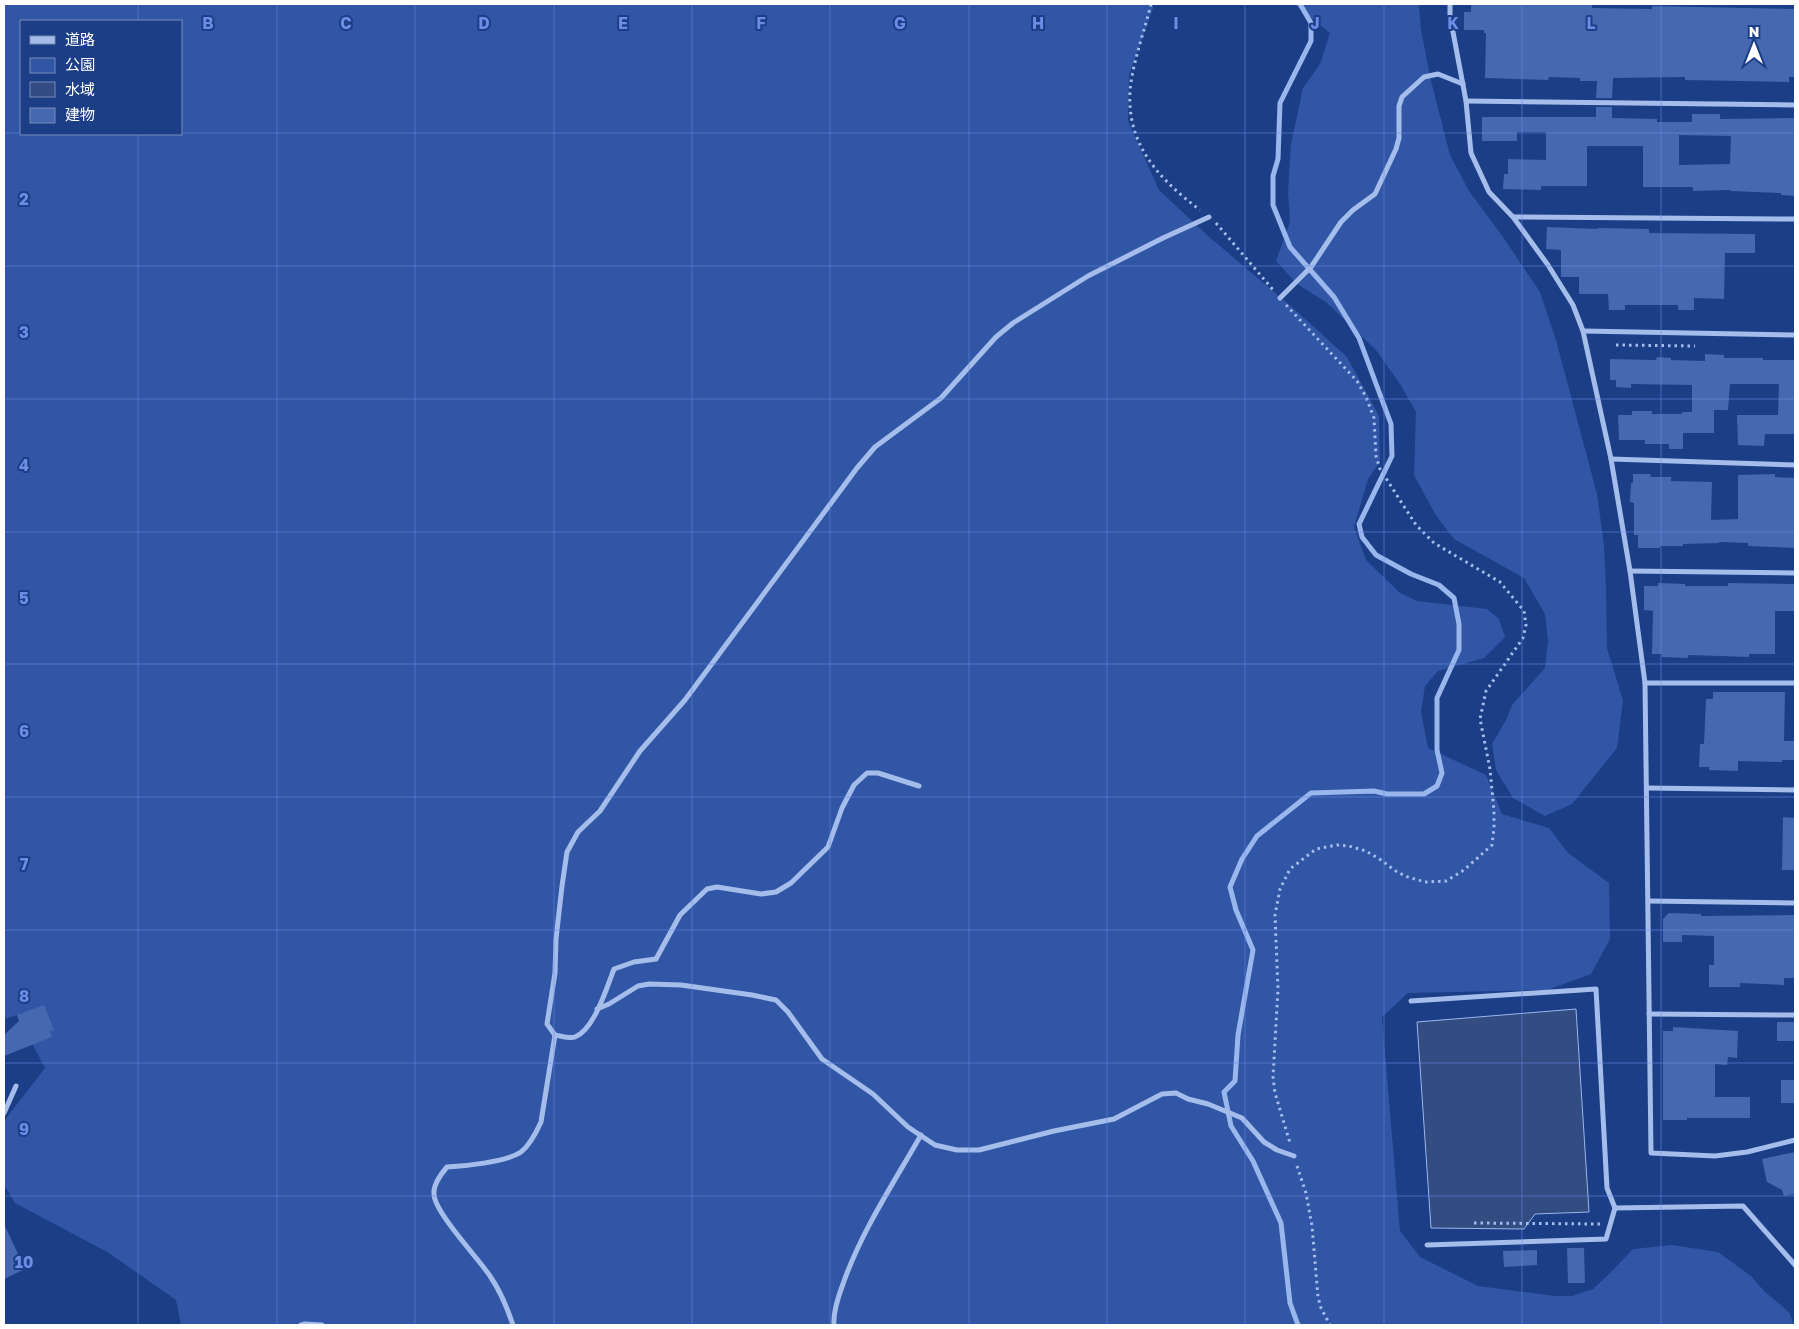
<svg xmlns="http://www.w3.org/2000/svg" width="1799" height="1329" viewBox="0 0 1799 1329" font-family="'Golos Text','Noto Sans JP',sans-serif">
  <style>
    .green { fill: #3056a5; fill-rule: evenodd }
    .water { fill: #334c82; stroke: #99b6ed }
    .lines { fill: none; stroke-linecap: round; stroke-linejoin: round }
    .stream { stroke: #99b6ed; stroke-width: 5 }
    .building { fill: #4568b0; fill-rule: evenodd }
    .path { stroke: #a5bdeb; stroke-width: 3; stroke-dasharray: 2.5 4; stroke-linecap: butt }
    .street { stroke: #a5bdeb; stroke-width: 5 }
    .grid { fill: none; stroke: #6c8ce6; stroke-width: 1; stroke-opacity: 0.55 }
    .grid-label { font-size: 16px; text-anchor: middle; font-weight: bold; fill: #6c8ce6; stroke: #1c3e87; stroke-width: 4; stroke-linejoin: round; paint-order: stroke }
  </style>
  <rect width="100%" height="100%" fill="#1c3e87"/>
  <g class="green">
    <path d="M4,4H1153V8L1129,75L1128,121L1159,190L1207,235L1293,308L1347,357L1379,416L1380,462L1368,479L1354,527L1366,560L1400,593L1417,601L1487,609L1499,619L1505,637L1484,658L1438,671L1425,686L1421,712L1428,748L1486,775L1502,814L1549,828L1568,853L1609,883L1610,939L1591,974L1547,990L1408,993L1382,1017L1400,1231L1420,1257L1478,1286L1555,1296H1572L1593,1289L1611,1272L1633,1249L1672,1245L1718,1252L1751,1276L1764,1291L1789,1312L1794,1325H181L176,1300L109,1253L15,1203L4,1185V1121L45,1068L17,1015L4,1019ZM21,21H181V134H21Z"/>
    <polygon points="1294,4 1419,4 1421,30 1431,81 1450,155 1469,191 1503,237 1540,292 1556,340 1597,494 1604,545 1606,588 1607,648 1623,701 1617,748 1572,804 1545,816 1513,798 1496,770 1492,744 1506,720 1512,705 1545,668 1548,641 1545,614 1524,578 1454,539 1435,514 1414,475 1416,412 1400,384 1376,350 1326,302 1297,284 1276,261 1290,222 1288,191 1291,144 1303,88 1320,64 1330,33"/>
  </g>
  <polygon class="water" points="1576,1009 1589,1212 1535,1214 1524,1229 1431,1228 1417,1022"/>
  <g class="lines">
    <polyline class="stream" points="1298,1325 1290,1303 1281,1223 1253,1161 1231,1126 1224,1092 1235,1081 1238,1035 1253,950 1236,910 1230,887 1242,859 1257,836 1311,793 1374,791 1387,794 1424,794 1437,786 1442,773 1437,750 1437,698 1459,650 1459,624 1454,598 1439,585 1411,574 1376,555 1362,537 1359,524 1392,456 1391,424 1359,338 1334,297 1290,247 1273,205 1273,176 1278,159 1280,103 1311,41 1311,23 1300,4"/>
  </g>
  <g class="building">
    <polygon points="1471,4 1592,5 1592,8 1652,9 1652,6 1795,9 1795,77 1789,77 1789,82 1685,80 1685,77 1613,78 1612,98 1596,98 1597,81 1580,81 1580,78 1549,77 1548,80 1485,78 1486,33 1484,33 1484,30 1464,30 1464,12 1471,12"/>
    <path d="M1596,107H1612V118L1657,119V122H1692V114H1720V119L1795,118V196L1781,195V193L1730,191V190L1693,191V187H1643V146H1587V186H1541V190L1503,189L1504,174H1508V159L1546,160V132H1517V141H1482V117H1596ZM1679,135L1731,136L1730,164L1679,165Z"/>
    <polygon points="1547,227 1598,229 1598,228 1649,229 1649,233 1755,234 1755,253 1725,253 1724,299 1694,298 1694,310 1678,310 1678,305 1625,305 1625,310 1609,310 1608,294 1579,294 1579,277 1561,277 1561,250 1546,249"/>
    <polygon points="1705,354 1724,355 1724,358 1763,358 1763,360 1795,360 1795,434 1765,434 1764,446 1738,445 1737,415 1778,415 1779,384 1730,384 1728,410 1714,410 1714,433 1683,433 1683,449 1669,449 1669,444 1645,444 1645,440 1619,440 1618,415 1632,415 1632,411 1652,411 1652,414 1682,414 1682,412 1692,412 1692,385 1631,384 1631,388 1616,387 1616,380 1610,380 1610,359 1656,360 1657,357 1671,358 1671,360 1705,361"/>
    <polygon points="1633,474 1651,474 1650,477 1671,477 1671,481 1712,482 1711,520 1738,519 1738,475 1775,474 1775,477 1795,478 1795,548 1748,546 1748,543 1719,542 1719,543 1683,544 1683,546 1660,546 1660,548 1638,548 1638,535 1634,535 1634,503 1630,502 1631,483 1633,483"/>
    <polygon points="1658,583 1685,584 1685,586 1728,586 1728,583 1795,584 1795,611 1775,611 1775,654 1749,654 1749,657 1688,655 1688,658 1662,657 1662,654 1652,654 1653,611 1644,610 1644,586 1658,586"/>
    <polygon points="1713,692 1785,692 1784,741 1795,741 1795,760 1782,760 1782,762 1738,761 1738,771 1709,770 1709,767 1699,767 1700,744 1704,744 1706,699 1713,699"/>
    <polygon points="1783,817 1795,818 1795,870 1782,870"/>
    <polygon points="1669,913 1701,914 1701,916 1795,915 1795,978 1784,978 1784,985 1740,983 1740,987 1709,987 1709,965 1714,965 1714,936 1682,935 1682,942 1663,942 1663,919"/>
    <polygon points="44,1005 54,1030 50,1031 52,1037 4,1056 4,1035 19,1021 17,1015"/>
    <rect x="1777" y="1022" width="18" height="19"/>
    <polygon points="1673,1027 1738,1031 1737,1058 1728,1057 1727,1065 1715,1064 1715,1097 1750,1097 1750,1118 1687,1118 1687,1120 1663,1120 1663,1031 1673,1031"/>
    <rect x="1781" y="1080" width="14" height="23"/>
    <polygon points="1795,1152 1795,1194 1784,1196 1782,1190 1767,1182 1762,1159"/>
    <polygon points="4,1224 25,1269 4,1279"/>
    <polygon points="1567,1248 1584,1248 1585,1283 1568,1283"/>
    <polygon points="1537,1250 1537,1265 1504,1267 1503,1251"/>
  </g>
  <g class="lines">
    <g class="path">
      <path d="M1151,4C1145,29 1135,56 1131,82C1123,140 1156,177 1200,210"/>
      <polyline points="1216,223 1274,291"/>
      <polyline points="1286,305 1357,381 1366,397 1374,418 1376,456 1380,469 1416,525 1434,543 1500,582 1524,611 1526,625 1523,638 1486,691 1480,719 1490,769 1494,811 1494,828 1492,845 1464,870 1446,881 1425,882 1408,877 1397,872 1381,860 1366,851 1349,846 1337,845 1316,849 1290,869 1280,889 1275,915 1278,989 1273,1077 1275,1093 1290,1143"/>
      <polyline points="1616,345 1695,346"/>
      <polyline points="1297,1166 1306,1193 1312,1226 1318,1297 1321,1308 1330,1325"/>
      <polyline points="1474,1223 1600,1224"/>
    </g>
    <g class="street">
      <polyline points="1450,4 1450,16 1466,101 1471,153 1489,192 1513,217 1548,265 1573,305 1583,331 1611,459 1630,571 1645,683 1651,1153 1715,1156 1747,1152 1795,1140"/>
      <polyline points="1466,101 1795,105"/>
      <polyline points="1513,217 1795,219"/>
      <polyline points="1280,298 1311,267 1341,222 1353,210 1375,194 1396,149 1399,138 1399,106 1402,97 1424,77 1438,74 1463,84"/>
      <polyline points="1583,331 1795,335"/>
      <polyline points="1611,459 1795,465"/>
      <polyline points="1630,571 1795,573"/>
      <polyline points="1645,683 1795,683"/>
      <path d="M919,786L878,773H867L854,785L842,808L828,847L791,883L776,892L761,894L717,887L707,889L680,915L656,959L634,962L614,969C607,987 594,1030 575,1037C570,1039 561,1036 555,1035L547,1024L555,973L556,939L562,886L567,852L578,832L600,811L640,751L685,700L857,468L875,447L941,398L996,337L1013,323L1088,276L1163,238L1209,217"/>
      <polyline points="1647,788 1795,790"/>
      <polyline points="1648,901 1795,903"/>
      <polyline points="1411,1001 1596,989 1607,1188 1615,1208 1606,1239 1427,1245"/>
      <polyline points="597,1009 609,1004 638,986 649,984 681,985 752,995 776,1000 788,1012 822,1059 873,1094 908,1127 935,1145 957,1150 979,1150 1054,1131 1114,1119 1162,1094 1176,1093 1188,1099 1208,1104 1242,1118 1264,1142 1277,1150 1294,1156"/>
      <polyline points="1649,1014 1795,1015"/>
      <polyline points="4,1113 16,1086"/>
      <polyline points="1615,1208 1743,1206 1795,1265"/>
      <polyline points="301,1325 305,1324 322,1325"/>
      <path d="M513,1325C507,1307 501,1292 490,1276C479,1259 434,1212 434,1194C433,1184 441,1174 447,1167C466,1166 506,1162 521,1152C530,1145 536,1133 541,1122L555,1035"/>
      <path d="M834,1325C833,1312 838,1297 843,1284C861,1232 893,1184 921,1135"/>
    </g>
  </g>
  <path class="grid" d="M138,4V21M277,4V1325M415,4V1325M554,4V1325M692,4V1325M830,4V1325M969,4V1325M1107,4V1325M1245,4V1325M1384,4V1325M1522,4V1325M1661,4V1325M4,133H21M181,133H1795M138,134V1325M4,266H1795M4,399H1795M4,532H1795M4,664H1795M4,797H1795M4,930H1795M4,1063H1795M4,1196H1795"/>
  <g class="grid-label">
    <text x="208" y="29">B</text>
    <text x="346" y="29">C</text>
    <text x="484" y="29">D</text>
    <text x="623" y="29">E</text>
    <text x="761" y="29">F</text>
    <text x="900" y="29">G</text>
    <text x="1038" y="29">H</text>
    <text x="1176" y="29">I</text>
    <text x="1315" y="29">J</text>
    <text x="1453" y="29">K</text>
    <text x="1591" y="29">L</text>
    <text x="24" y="205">2</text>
    <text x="24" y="338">3</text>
    <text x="24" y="471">4</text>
    <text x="24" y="604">5</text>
    <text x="24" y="737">6</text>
    <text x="24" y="870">7</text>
    <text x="24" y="1002">8</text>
    <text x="24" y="1135">9</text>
    <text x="24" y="1268">10</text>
  </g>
  <rect width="1799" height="1329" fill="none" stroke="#ffffff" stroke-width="10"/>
  <rect x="20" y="20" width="162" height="115" fill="#1c3e87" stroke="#778bb7"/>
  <rect x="30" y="36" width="25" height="8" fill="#a5bdeb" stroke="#778bb7"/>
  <text x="65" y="45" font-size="15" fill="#ffffff">道路</text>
  <rect x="30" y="58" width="25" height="15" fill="#3056a5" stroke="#778bb7"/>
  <text x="65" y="70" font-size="15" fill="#ffffff">公園</text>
  <rect x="30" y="82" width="25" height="15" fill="#334c82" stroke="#778bb7"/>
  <text x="65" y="95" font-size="15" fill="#ffffff">水域</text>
  <rect x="30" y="108" width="25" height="15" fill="#4568b0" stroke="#778bb7"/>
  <text x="65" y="120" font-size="15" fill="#ffffff">建物</text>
  <g transform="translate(1754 45)" stroke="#1c3e87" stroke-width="4" paint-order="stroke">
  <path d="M0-4L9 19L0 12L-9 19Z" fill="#ffffff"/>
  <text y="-8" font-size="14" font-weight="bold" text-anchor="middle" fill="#ffffff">N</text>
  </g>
</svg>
